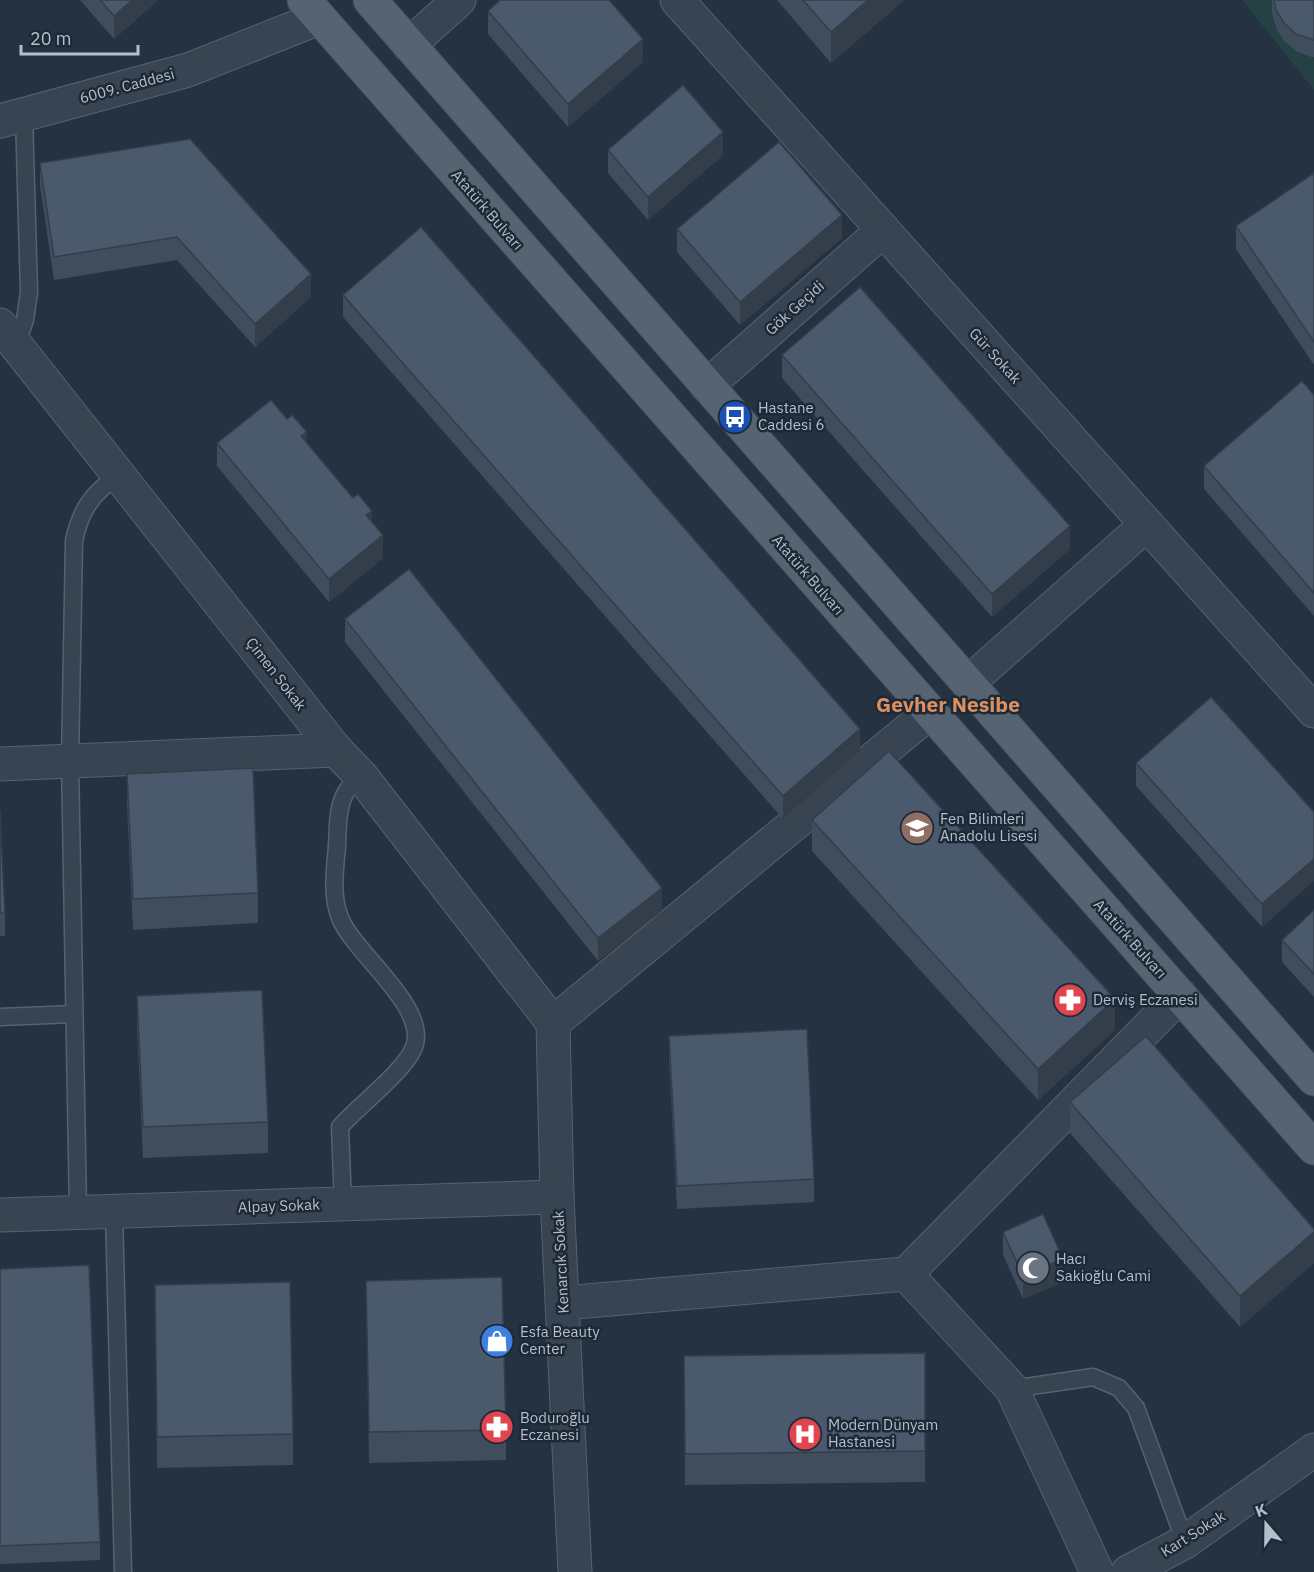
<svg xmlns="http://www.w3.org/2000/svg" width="1314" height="1572" viewBox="0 0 1314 1572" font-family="'IBM Plex Sans',sans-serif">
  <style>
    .green { fill: #264143 }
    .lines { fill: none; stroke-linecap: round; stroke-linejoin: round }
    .service-casing { stroke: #56626f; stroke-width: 19 }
    .minor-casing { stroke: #56626f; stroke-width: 35 }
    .primary-casing { stroke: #424d5a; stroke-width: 35 }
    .service { stroke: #384451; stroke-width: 16 }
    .minor { stroke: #384451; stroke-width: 33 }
    .primary { stroke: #566371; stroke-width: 33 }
    .wall { fill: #404d5c }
    .shaded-wall { fill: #343e4b }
    .building { fill: #4a596b; stroke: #343e4b; stroke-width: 1.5 }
    .labels { text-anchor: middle; stroke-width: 5; stroke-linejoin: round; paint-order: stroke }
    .street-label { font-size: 15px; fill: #b5bfcc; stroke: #1d2937 }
    .poi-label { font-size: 15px; fill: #b5bfcc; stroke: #1d2937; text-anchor: start }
    .district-label { font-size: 21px; font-weight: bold; fill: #dc8f5f; stroke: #1d2937 }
  </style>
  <rect width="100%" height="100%" fill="#243242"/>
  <polygon class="green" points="1242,0 1314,0 1314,90"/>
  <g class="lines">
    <g class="service-casing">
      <g id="service">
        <polyline points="16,345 25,320 29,292 24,115"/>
        <polyline points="0,1017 74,1014"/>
        <path d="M343,1204L340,1127C359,1105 409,1068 415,1044C425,1004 355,954 340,918C331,895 335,870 337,846C338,829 337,807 346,792C349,786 357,781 362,777"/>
        <polyline points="114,1211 123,1572"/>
        <path d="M78,1212L70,761L74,541C80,511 93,491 119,476"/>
        <polyline points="1012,1389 1093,1377 1119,1388 1136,1408 1185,1542"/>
      </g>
    </g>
    <g class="minor-casing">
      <g id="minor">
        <polyline points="677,0 1314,711"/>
        <polyline points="409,45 459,0"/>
        <polyline points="0,121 188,70 319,18"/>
        <polyline points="0,325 336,750 362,777 553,1023"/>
        <polyline points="707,386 883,230"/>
        <polyline points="968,683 1147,524"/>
        <polyline points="0,764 336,750"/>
        <polyline points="553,1023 557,1197 575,1572"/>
        <polyline points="553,1023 929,713"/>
        <polyline points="0,1215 557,1197"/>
        <polyline points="906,1274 1180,995"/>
        <polyline points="563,1303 906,1274 1012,1389 1097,1572"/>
        <polyline points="1128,1572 1185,1542 1314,1450"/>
      </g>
    </g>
    <g class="primary-casing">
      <g id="primary">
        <polyline points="304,0 1314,1148"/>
        <polyline points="370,0 1314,1079"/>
      </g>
    </g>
    <use href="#service" class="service"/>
    <use href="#minor" class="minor"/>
    <use href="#primary" class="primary"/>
  </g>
  <g class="wall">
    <polygon points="80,0 158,0 114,39"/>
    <polygon points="777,0 904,0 831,63"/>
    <polygon points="1272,0 1314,0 1314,57 1311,57 1296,51 1284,41 1276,28 1272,12"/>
    <polygon points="488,11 643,62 568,127 488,34"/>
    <polygon points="608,150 723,155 648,220 608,173"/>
    <polygon points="40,163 311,297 255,347 177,260 54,280 40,186"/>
    <polygon points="1314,173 1314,365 1236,249 1236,226"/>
    <polygon points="677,229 842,238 740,325 677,252"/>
    <polygon points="343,295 860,751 783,819 343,317"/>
    <polygon points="782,355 1070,549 992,617 782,378"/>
    <polygon points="1314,395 1314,616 1204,489 1204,466"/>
    <polygon points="217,443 307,443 372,522 383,558 329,602 217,466"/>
    <polygon points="345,619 662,911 598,961 345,642"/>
    <polygon points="1136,763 1314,812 1262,927 1136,786"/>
    <polygon points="127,774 258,893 258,923 133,930 127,805"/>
    <polygon points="0,811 5,913 5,936 0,936"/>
    <polygon points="812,820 1115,1030 1038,1100 812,851"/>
    <polygon points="1314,910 1314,997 1282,962 1282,940"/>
    <polygon points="137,996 268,1122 268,1153 143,1158 137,1026"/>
    <polygon points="669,1036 814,1179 814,1202 677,1209 669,1059"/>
    <polygon points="1070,1102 1314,1229 1314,1263 1240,1327 1070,1133"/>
    <polygon points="1003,1232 1063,1282 1023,1299 1003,1255"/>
    <polygon points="0,1269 100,1542 100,1560 0,1564"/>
    <polygon points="366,1281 506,1430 506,1460 369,1463"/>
    <polygon points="155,1285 293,1434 293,1465 157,1468"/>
    <polygon points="925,1353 925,1482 685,1485 684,1356"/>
  </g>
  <g class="shaded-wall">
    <polygon points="132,0 158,0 114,39 114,16"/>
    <polygon points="868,0 904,0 831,63 831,32"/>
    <polygon points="643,39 643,62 568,127 568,104"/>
    <polygon points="723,132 723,155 648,220 648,197"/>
    <polygon points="842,215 842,238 740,325 740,302"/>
    <polygon points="311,274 311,297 255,347 255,324"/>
    <polygon points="307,432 307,454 301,436"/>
    <polygon points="372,511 372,534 366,515"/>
    <polygon points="1070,526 1070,549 992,617 992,594"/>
    <polygon points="383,535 383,558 329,602 329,579"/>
    <polygon points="860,729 860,751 783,819 783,796"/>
    <polygon points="1314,859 1314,881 1262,927 1262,904"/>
    <polygon points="662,888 662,911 598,961 598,938"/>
    <polygon points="1115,999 1115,1030 1038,1100 1038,1069"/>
    <polygon points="1314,1232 1314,1263 1240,1327 1240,1296"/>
    <polygon points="1063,1259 1063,1282 1023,1299 1023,1276"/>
  </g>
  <g class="building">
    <polygon points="100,0 132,0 114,16"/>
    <polygon points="500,0 609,0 643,39 568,104 488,11"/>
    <polygon points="803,0 868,0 831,32"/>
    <polygon points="1274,0 1314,0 1314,40 1296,34 1284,23 1276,10"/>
    <polygon points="683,85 723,132 648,197 608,150"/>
    <polygon points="190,139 311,274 255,324 177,237 54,257 40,163"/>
    <polygon points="779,142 842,215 740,302 677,229"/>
    <polygon points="1314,173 1314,342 1236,226"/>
    <polygon points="421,227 860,729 783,796 343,295"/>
    <polygon points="860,287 1070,526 992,594 782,355"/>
    <polygon points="1302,381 1314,395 1314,593 1204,466"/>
    <polygon points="271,400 287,419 292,415 307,432 301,436 353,498 358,494 372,511 366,515 383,535 329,579 217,443"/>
    <polygon points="409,569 662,888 598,938 345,619"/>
    <polygon points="1211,697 1314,812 1314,859 1262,904 1136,763"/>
    <polygon points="889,751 1115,999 1038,1069 812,820"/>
    <polygon points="253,768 258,893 133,899 127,774"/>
    <polygon points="0,811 5,913 0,913"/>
    <polygon points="1314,910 1314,974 1282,940"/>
    <polygon points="262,990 268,1122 143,1127 137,996"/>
    <polygon points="807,1029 814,1179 677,1186 669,1036"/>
    <polygon points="1146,1036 1314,1229 1314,1232 1240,1296 1070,1102"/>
    <polygon points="1043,1214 1063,1259 1023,1276 1003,1232"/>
    <polygon points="89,1265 100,1542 0,1546 0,1269"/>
    <polygon points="502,1277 506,1430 369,1432 366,1281"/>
    <polygon points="290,1282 293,1434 157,1437 155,1285"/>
    <polygon points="925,1353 925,1451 685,1454 684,1356"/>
  </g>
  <defs>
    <g id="bus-disc" transform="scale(1.725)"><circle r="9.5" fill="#1a4fb4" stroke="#1d2937"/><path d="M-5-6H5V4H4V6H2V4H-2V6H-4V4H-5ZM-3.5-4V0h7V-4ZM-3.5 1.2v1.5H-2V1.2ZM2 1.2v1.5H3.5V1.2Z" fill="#fff"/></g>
    <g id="school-disc" transform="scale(1.725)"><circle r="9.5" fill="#8d6e63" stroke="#1d2937"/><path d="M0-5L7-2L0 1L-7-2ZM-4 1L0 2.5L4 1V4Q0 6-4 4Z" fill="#fff"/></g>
    <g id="pharmacy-disc" transform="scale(1.725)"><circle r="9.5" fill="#e0444e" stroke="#1d2937"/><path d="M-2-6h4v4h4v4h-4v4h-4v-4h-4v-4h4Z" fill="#fff"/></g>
    <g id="mosque-disc" transform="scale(1.725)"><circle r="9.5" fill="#6b7280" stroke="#1d2937"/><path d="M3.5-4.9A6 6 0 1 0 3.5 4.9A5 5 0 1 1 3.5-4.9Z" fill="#fff"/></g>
    <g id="shop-disc" transform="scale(1.725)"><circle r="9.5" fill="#3f7fe0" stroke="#1d2937"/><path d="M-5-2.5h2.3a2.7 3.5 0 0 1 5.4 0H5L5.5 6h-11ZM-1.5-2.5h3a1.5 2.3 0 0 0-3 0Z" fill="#fff"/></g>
    <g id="hospital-disc" transform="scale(1.725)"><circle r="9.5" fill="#e0444e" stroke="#1d2937"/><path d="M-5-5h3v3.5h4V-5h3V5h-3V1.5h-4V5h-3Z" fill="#fff"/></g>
  </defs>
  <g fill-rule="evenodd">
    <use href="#bus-disc" x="735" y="417"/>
    <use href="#school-disc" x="917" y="828"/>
    <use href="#pharmacy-disc" x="1070" y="1000"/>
    <use href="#mosque-disc" x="1033" y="1268"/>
    <use href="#shop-disc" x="497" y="1341"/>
    <use href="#pharmacy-disc" x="497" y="1427"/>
    <use href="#hospital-disc" x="805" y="1434"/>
  </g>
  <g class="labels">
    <g class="street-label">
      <text transform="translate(127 86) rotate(-15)" y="5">6009. Caddesi</text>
      <text transform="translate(487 210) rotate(49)" y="5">Atatürk Bulvarı</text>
      <text transform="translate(795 308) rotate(-42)" y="5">Gök Geçidi</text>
      <text transform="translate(995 356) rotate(48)" y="5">Gür Sokak</text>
      <text transform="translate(808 575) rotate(49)" y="5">Atatürk Bulvarı</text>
      <text transform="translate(276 674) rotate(52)" y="5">Çimen Sokak</text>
      <text transform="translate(1130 939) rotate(48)" y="5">Atatürk Bulvarı</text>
      <text transform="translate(279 1206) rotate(-2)" y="5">Alpay Sokak</text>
      <text transform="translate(561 1262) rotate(-93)" y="5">Kenarcık Sokak</text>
      <text transform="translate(1193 1534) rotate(-32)" y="5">Kart Sokak</text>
    </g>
    <g class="poi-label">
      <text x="758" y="413">Hastane<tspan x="758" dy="17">Caddesi 6</tspan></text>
      <text x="940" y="824">Fen Bilimleri<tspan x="940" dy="17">Anadolu Lisesi</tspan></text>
      <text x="1093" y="1005">Derviş Eczanesi</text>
      <text x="1056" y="1264">Hacı<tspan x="1056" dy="17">Sakioğlu Cami</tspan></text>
      <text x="520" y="1337">Esfa Beauty<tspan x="520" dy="17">Center</tspan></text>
      <text x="520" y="1423">Boduroğlu<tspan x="520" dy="17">Eczanesi</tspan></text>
      <text x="828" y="1430">Modern Dünyam<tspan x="828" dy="17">Hastanesi</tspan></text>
    </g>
    <g class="district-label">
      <text x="948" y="712">Gevher Nesibe</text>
    </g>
  </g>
  <g transform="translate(1266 1524) rotate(340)" stroke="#1d2937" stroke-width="4.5" paint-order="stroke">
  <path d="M0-4.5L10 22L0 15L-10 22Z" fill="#b5bfcc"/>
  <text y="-9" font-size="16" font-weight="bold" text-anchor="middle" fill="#b5bfcc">K</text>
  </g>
  <path d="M21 45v9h117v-9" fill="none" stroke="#b5bfcc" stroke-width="3"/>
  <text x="30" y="45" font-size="18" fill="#b5bfcc" stroke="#1d2937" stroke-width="4.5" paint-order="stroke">20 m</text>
</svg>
